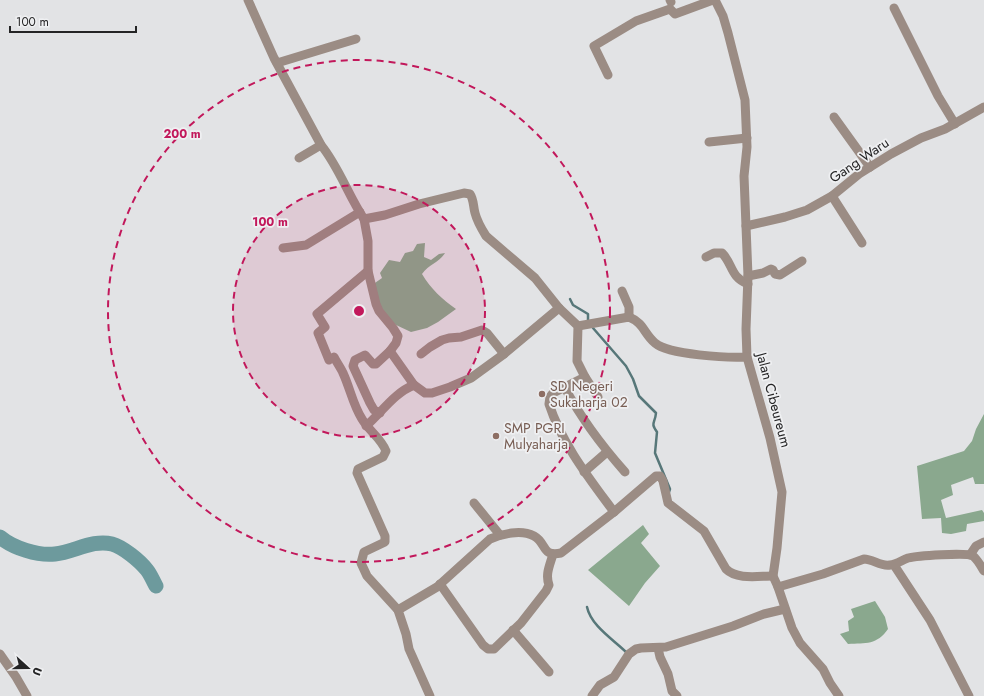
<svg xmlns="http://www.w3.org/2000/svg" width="984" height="696" viewBox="0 0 984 696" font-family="Jost,sans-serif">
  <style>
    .forest { fill: #8aa88e }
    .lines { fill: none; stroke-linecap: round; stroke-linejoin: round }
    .stream { stroke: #577779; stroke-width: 2.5 }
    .river { stroke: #6d9a9d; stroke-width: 15 }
    .minor { stroke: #9b8c84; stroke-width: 9 }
    .ring { fill: none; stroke: #c2185b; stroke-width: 2; stroke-dasharray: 7 5 }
    .education-dot { fill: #8d6e63; stroke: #eff0f2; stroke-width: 1.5 }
    .labels { text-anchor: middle; stroke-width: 3.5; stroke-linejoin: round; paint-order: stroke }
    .street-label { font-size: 14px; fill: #242425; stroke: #eff0f2 }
    .education-label { font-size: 14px; fill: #785e54; stroke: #eff0f2; text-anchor: start }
    .centre { fill: #c2185b; stroke: #eff0f2; stroke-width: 2 }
    .ring-label { font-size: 12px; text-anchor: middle; font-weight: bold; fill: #c2185b; stroke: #eff0f2; stroke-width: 3.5; stroke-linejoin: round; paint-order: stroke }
  </style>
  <rect width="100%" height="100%" fill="#e2e3e5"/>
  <g class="forest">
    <path d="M425,243L424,257L431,260L439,254L445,253C439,263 429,264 422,274C431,289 442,299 456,309L438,322L427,328L411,332L396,325L379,310L372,285L382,278L380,273L389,260L400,262L405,253L413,251L417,244Z"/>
    <polygon points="984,414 984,484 975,484 973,477 951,485 953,495 941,500 946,518 982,510 984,513 984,521 967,524 966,531 951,534 942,533 941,518 922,519 917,466 964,451 972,441 976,429"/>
    <polygon points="643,525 649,534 641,543 660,566 645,583 629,606 588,570"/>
    <path d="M875,601L885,617L888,629C877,645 866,643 848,644L840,634L849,631L848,621L854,617L851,609Z"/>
  </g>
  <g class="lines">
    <g class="stream">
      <polyline points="570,299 573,305 588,314 588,322"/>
      <path d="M593,328L626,366L633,379L639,396L656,413C655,424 650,422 657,432L655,453L670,489L669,492"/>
      <path d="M587,607C591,626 614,640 627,653"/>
    </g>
    <path class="river" d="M0,537C13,548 38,556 55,554C74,552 93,539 112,544C123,547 140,561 147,570C151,575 153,581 156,586"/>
    <g class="minor">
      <path d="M248,0L274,58L321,145C339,167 348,195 364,219L385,215L419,204L464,193L470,194C474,200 473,206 475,213C477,221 481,228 486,236L535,278L559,308L578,326L577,361L585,377L598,397"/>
      <polyline points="670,0 671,2"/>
      <polyline points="715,0 723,16 728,33 745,100 747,147 744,176 748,276 746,329 747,357 770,438 782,492 777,548 773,576 778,587 792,628 800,643 823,669 830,683 839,696"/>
      <polyline points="894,8 938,96 955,124"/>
      <polyline points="277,63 356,39"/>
      <polyline points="608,75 594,46 636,21 670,9 675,14 713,0"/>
      <polyline points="834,117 870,167"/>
      <polyline points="709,142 747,138"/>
      <polyline points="299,158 321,145"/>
      <polyline points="832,196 862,243"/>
      <polyline points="364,219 368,241 368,271 376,304 379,311 393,328 398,336 396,343 390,351"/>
      <polyline points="746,226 785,217 807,210 832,196 859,174 891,154 921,138 945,129 984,107"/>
      <polyline points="283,248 306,245 360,212"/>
      <path d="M706,257L714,253H722C733,264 730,277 748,284"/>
      <path d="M368,271L317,314L325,327L318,333L329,360L334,357C337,363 341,368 343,373C350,388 353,405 362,419C369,431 381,438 386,451L383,457L358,469L357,473L385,536V542L364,552L361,563L367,576L398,610"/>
      <polyline points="748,276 763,273 771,269 773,270 775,274 780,275 802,261"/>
      <polyline points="622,291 629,307 629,317"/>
      <path d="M578,326L629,317C644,323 644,334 655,343C669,355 728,358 747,357"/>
      <polyline points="421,354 430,347 442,340 449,338 461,337 482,330 487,333 504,354"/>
      <path d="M585,377L553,393L550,397L549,404C562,444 589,478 614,512"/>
      <path d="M565,388C581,418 602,446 625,472"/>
      <polyline points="380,413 374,410 370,403 353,366 355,360 365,355 373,364 376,364 390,351 414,385"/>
      <path d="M366,426C382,412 394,393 414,385L425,393H432L450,387L471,378L504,354L559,308"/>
      <polyline points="584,472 607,452"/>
      <polyline points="474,503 500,535"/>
      <polyline points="970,555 976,546 984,542"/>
      <polyline points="894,565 930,620 969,696"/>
      <path d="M440,584L483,645L488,649H494L521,623L546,591L549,585C545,574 550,565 553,554"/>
      <path d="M778,587L823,574L864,559C873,559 881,567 890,565C897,564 902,560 908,558C916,556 967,552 973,556C977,559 981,566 984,571"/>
      <polyline points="513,630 549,672"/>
      <polyline points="658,648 660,657 668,674 672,691 677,696"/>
      <polyline points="0,654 16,677 27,696"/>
      <path d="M430,696L409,649L406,634L398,610L437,587L490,539C502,534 521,529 534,536C547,543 541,557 561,553L614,512L656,476H660L663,481L668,503L704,531L726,569C737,580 758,576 773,576"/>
      <polyline points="592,696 600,685 614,677 629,654 636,649 641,648 666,647 733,626 764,614 785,609"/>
    </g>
  </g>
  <circle cx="359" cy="311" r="126" fill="#c2185b" fill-opacity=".12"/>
  <g class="ring">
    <circle cx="359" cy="311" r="126"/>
    <circle cx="359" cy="311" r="251"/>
  </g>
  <g class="education-dot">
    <circle cx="542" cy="394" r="4"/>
    <circle cx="496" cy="436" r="4"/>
  </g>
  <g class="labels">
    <g class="street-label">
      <text transform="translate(859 160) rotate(-34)" y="5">Gang Waru</text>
      <text transform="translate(774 400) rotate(75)" y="5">Jalan Cibeureum</text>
    </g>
    <g class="education-label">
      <text x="550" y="391">SD Negeri<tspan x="550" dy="16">Sukaharja 02</tspan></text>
      <text x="504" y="433">SMP PGRI<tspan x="504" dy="16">Mulyaharja</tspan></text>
    </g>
  </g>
  <circle cx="359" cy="311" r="6" class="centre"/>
  <g class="ring-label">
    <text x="182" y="138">200 m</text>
    <text x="270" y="226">100 m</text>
  </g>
  <g transform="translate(28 668) rotate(111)" stroke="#eff0f2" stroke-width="3" paint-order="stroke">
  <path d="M0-3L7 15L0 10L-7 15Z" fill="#242425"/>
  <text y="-6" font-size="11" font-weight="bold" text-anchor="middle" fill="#242425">U</text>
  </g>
  <path d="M10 26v6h126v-6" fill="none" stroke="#242425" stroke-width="2"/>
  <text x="16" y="26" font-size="12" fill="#242425" stroke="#eff0f2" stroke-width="3" paint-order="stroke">100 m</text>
</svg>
